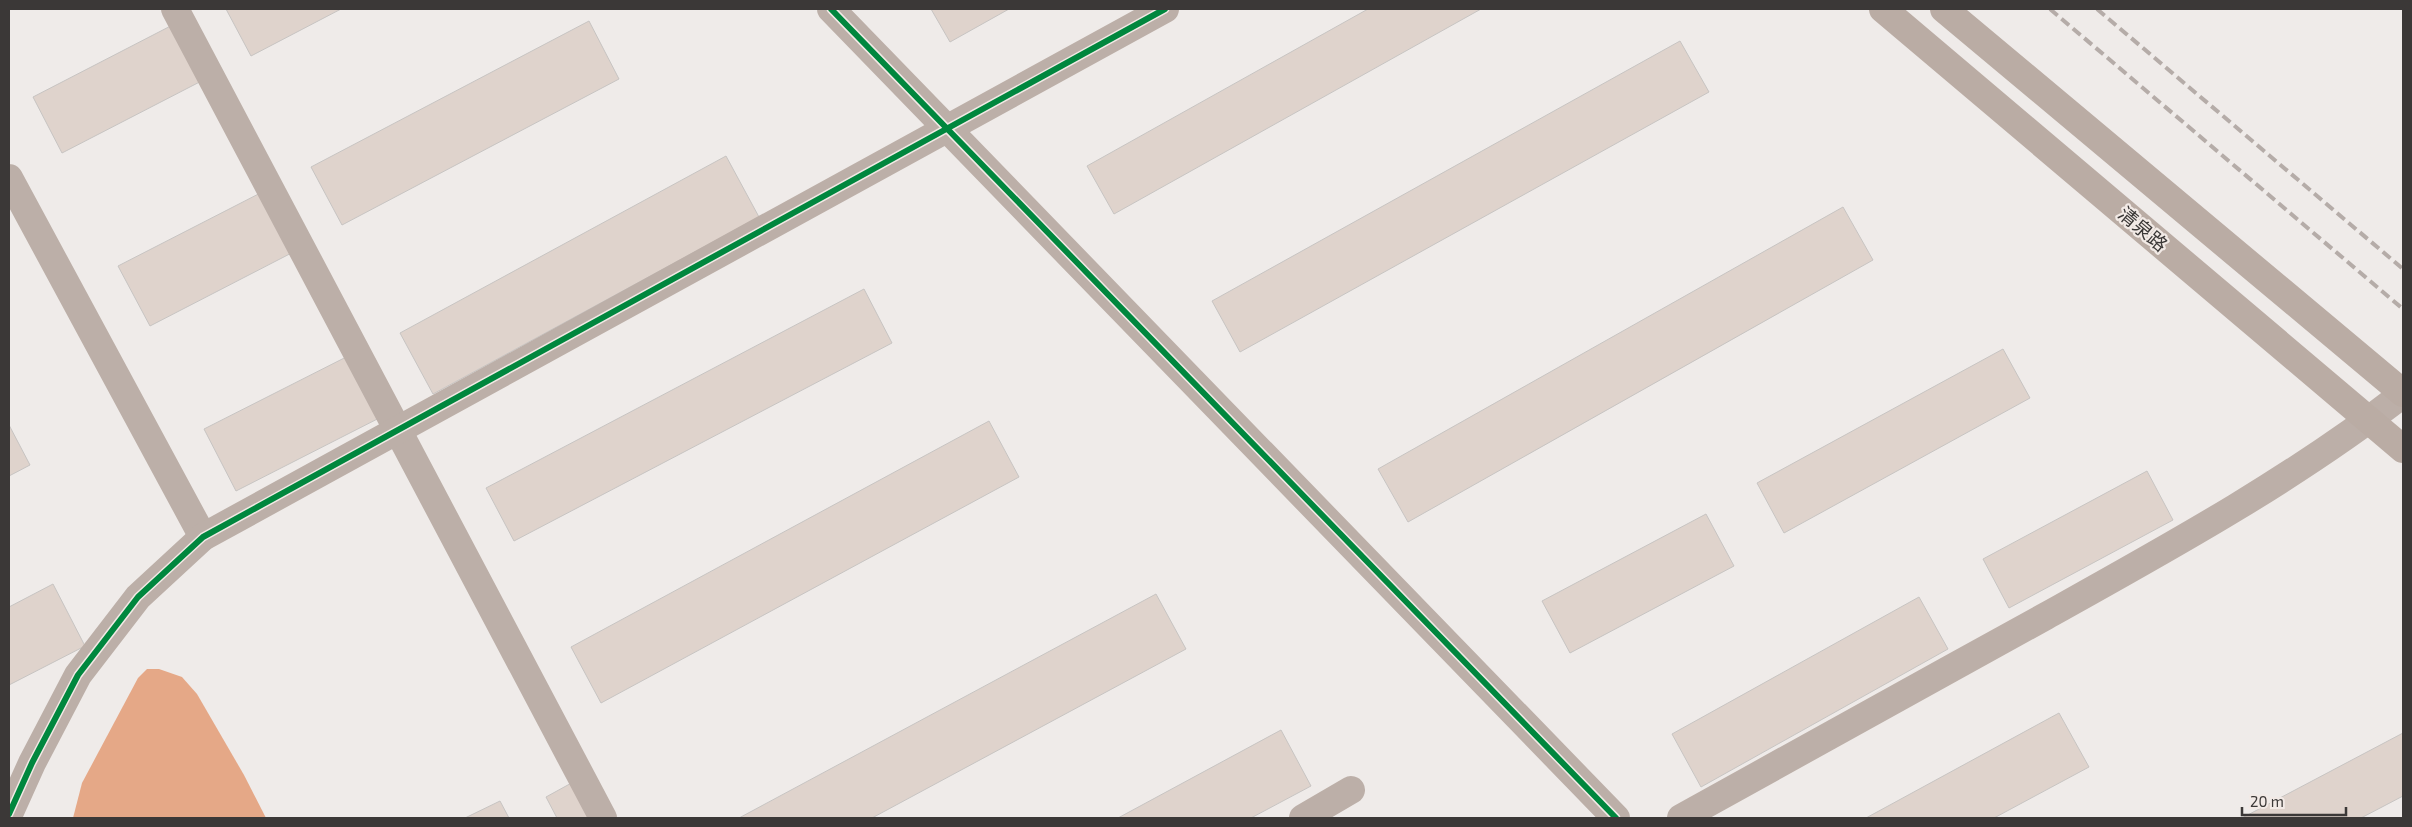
<svg xmlns="http://www.w3.org/2000/svg" width="2412" height="827" viewBox="0 0 2412 827" font-family="'Exo 2','Noto Sans SC',sans-serif">
  <style>
    .water { fill: #e5a887 }
    .building { fill: #dfd3cc; stroke: #c7c4c2 }
    .lines { fill: none; stroke-linecap: round; stroke-linejoin: round }
    .street { stroke: #bcafa8; stroke-width: 28 }
    .secondary { stroke: #baaca4; stroke-width: 28 }
    .rail { stroke: #b5aca8; stroke-width: 4; stroke-dasharray: 10 5; stroke-linecap: butt }
    .cycleway-casing { stroke: #f2eae6; stroke-width: 9 }
    .cycleway { stroke: #00873e; stroke-width: 6 }
    .labels { text-anchor: middle; stroke-width: 4.5; stroke-linejoin: round; paint-order: stroke }
    .street-label { font-size: 19px; fill: #3b3837; stroke: #f2eae6 }
  </style>
  <rect width="100%" height="100%" fill="#efebe9"/>
  <polygon class="water" points="147,669 159,669 182,677 197,694 244,775 266,818 73,818 82,783 138,678"/>
  <g class="building">
    <polygon points="226,9 341,9 251,56"/>
    <polygon points="931,9 1009,9 950,42"/>
    <polygon points="1368,9 1481,9 1114,214 1087,166"/>
    <polygon points="188,17 217,73 62,153 33,97"/>
    <polygon points="589,21 619,79 342,225 311,167"/>
    <polygon points="1680,41 1709,92 1240,352 1212,301"/>
    <polygon points="726,156 759,217 433,394 400,333"/>
    <polygon points="276,185 307,245 150,326 118,266"/>
    <polygon points="1843,207 1873,260 1408,522 1378,469"/>
    <polygon points="864,289 892,343 514,541 486,488"/>
    <polygon points="362,349 393,411 236,491 204,429"/>
    <polygon points="2003,349 2030,398 1784,533 1757,483"/>
    <polygon points="989,421 1019,477 601,703 571,647"/>
    <polygon points="9,425 30,465 9,476"/>
    <polygon points="2147,471 2173,520 2009,608 1983,559"/>
    <polygon points="1706,514 1734,566 1570,653 1542,601"/>
    <polygon points="53,584 85,646 9,685 9,607"/>
    <polygon points="1156,594 1186,649 872,818 739,818"/>
    <polygon points="1919,597 1948,649 1701,787 1672,734"/>
    <polygon points="2059,713 2089,767 1994,818 1866,818"/>
    <polygon points="1281,730 1311,786 1251,818 1118,818"/>
    <polygon points="2403,733 2403,796 2361,818 2242,818"/>
    <polygon points="586,775 610,818 557,818 546,797"/>
    <polygon points="500,801 509,818 465,818"/>
  </g>
  <g class="lines">
    <g class="street">
      <polyline points="175,9 603,818"/>
      <polyline points="831,9 1616,818"/>
      <polyline points="9,178 203,537"/>
      <polyline points="9,814 32,763 78,675 138,597 203,537 1165,9"/>
      <polyline points="1303,818 1351,790"/>
      <path d="M1681,818C1802,751 1924,683 2046,616C2168,548 2292,480 2403,394"/>
    </g>
    <g class="secondary">
      <polyline points="1883,9 2403,449"/>
      <polyline points="1944,9 2403,393"/>
    </g>
    <g class="rail">
      <polyline points="2050,9 2403,309"/>
      <polyline points="2097,9 2403,269"/>
    </g>
    <g class="cycleway-casing">
      <g id="cycleway">
        <polyline points="831,9 1616,818"/>
        <polyline points="9,814 32,763 78,675 138,597 203,537 1165,9"/>
      </g>
    </g>
    <use href="#cycleway" class="cycleway"/>
  </g>
  <g class="labels">
    <g class="street-label">
      <text transform="translate(2143 229) rotate(40)" y="7">清泉路</text>
    </g>
  </g>
  <rect width="2412" height="827" fill="none" stroke="#3b3837" stroke-width="20"/>
  <path d="M2242 807v8h104v-8" fill="none" stroke="#3b3837" stroke-width="2.5"/>
  <text x="2250" y="807" font-size="15" fill="#3b3837" stroke="#f2eae6" stroke-width="4" paint-order="stroke">20 m</text>
</svg>
